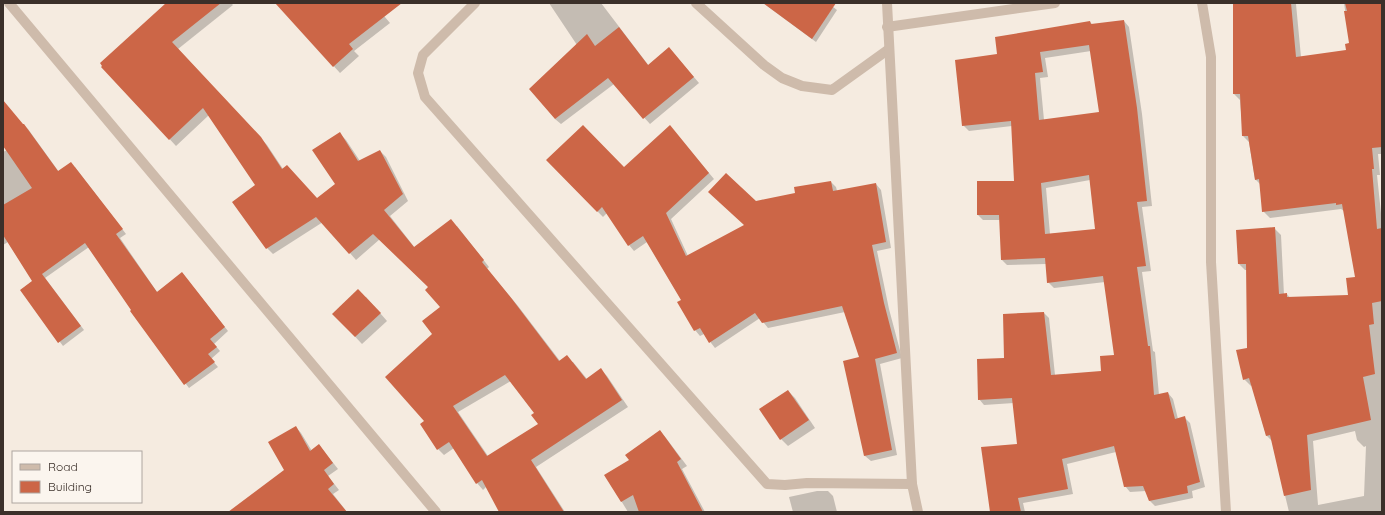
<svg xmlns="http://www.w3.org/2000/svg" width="1385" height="515" viewBox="0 0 1385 515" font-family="Quicksand,sans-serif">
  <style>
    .shadow { fill: #0003; fill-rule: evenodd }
    .building { fill: #cc6647; fill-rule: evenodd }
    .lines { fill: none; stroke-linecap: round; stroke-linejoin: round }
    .minor { stroke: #cebbab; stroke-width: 10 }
  </style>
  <rect width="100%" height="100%" fill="#f5ebe0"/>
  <g class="shadow">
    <path d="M168,3H231L233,5L178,49L267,145L283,169L317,199L336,184L340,134L346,140L360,161L380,151L386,157L408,201L390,216L415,248L457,226L489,267L487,269L518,306L560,361L573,362L587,379L601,370L607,376L628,407L536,467L565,512H500L486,487L483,490L477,483L454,448L444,455L438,449L426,421L434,335L442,307L429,287L380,239L356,260L323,222L273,254L267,248L256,185L209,115L176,146L103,67ZM511,381L536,413L539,425L488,456L458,412Z"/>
    <polygon points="277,3 387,3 379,10 390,23 354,51 359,56 340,73"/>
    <polygon points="549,3 601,3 649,66 669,48 699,83 650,124 614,84 561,124 555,119 577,45"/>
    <polygon points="763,3 828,3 837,10 816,42"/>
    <path d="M1234,3H1302L1296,4L1301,57L1347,51L1350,44L1344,3H1382V154H1378L1380,175H1377L1382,223V512H1289L1272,441L1266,435L1252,385L1251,386L1244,379L1248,349L1247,270H1245L1239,264L1274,228L1281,235L1284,295L1287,294L1290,298L1350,296L1356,278L1344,211L1341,209L1270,218L1263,211L1260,184L1255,179L1249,142L1243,136L1240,100L1234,94ZM1355,431L1357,440L1364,447L1366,446L1364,496L1318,505L1313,441Z"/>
    <path d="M1124,21L1129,27L1142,114L1152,206L1142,207L1151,271L1142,272L1153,351L1155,352L1159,395L1168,393L1173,399L1178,419L1184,417L1190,423L1205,487L1192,491L1193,498L1155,506L1149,500L1146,491L1130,492L1125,486L1116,452L1067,464L1073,494L1023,503L1025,512H991L1018,445L1014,403L984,405L979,399L1005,359L1044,313L1049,318L1055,375L1102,372L1115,356L1105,282L1054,288L1048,282L1046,264L1007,265L1002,260L1000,220H983L978,215V182H1015L1012,126L969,131L963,125L998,55L1090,22L1093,25ZM1091,51L1100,113L1044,120L1040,78L1048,77L1045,58ZM1090,180L1096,230L1050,234L1046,188Z"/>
    <polygon points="3,108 28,129 59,172 75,167 126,234 120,238 157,292 182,273 228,331 214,344 220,351 211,359 218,367 189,388 131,311 132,310 89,247 45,278 84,330 63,346 21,290 33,281 8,242 3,245 3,152 7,150 3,145"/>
    <polygon points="675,132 714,179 671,219 688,256 745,226 756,203 797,194 831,182 836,187 837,191 876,184 881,190 891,248 877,251 889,309 902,358 880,364 897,455 871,461 865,456 860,357 845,312 768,328 760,318 715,348 704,334 700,336 695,330 682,301 647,242 634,251 629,245 607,213 603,217 547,160 624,169"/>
    <polygon points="366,297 387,321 362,344 334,314"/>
    <polygon points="788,391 795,398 815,428 788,446 781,439"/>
    <polygon points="296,427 301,433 312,451 319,445 338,469 328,476 339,490 333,494 347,512 230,512 286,470"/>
    <polygon points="660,431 666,438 687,466 682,469 705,512 628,512 606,476 630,461"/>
    <polygon points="817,491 828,491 833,496 837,512 793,512 789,497"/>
  </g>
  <g class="building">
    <path d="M166,3H221L172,42L261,137L282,169L287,165L317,198L335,184L312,150L340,132L358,161L380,150L403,194L384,210L414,247L451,219L484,260L482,262L512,299L559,361L567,355L586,379L601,368L622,400L531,460L564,512H499L482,480L476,484L449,442L437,450L420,424L424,421L385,377L432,334L422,321L440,307L425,290L428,287L373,234L349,254L316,217L266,249L232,202L255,185L203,108L169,140L101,67L102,66L100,63ZM505,375L534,413L531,415L538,424L487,456L453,406Z"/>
    <polygon points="275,3 402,3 349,44 353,49 333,67"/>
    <polygon points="763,3 836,3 812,39"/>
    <polygon points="1233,3 1291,3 1296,57 1346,50 1345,44 1349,43 1344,11 1347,11 1345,3 1382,3 1382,147 1372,148 1374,169 1372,169 1377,229 1382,228 1382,301 1372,303 1374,324 1369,325 1375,374 1363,377 1371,420 1307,435 1311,490 1284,496 1270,435 1266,436 1249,378 1243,380 1236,350 1247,348 1246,264 1238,264 1236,230 1275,227 1279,294 1287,293 1287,297 1348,295 1346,278 1355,277 1342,204 1336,205 1336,203 1262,212 1259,179 1255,180 1248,136 1242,136 1240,94 1233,94"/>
    <path d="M1124,20L1137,108L1147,201L1137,202L1146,266L1137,267L1148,346H1150L1154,395L1168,392L1175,419L1185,416L1200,482L1187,486L1188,493L1149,501L1143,486L1124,487L1114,446L1062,459L1068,489L1018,498L1021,512H990L981,447L1017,444L1012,398L978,400L977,359L1004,358L1003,314L1044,312L1051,375L1101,371L1100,356L1114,355L1103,276L1047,283L1045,258L1001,260L999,215H977V181H1014L1011,121L962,126L955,60L997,54L995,37L1090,21L1091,24ZM1089,45L1099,112L1039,120L1035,73L1043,72L1040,52ZM1089,175L1095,229L1045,234L1041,183Z"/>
    <polygon points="619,27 648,65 669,47 694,77 643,119 608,78 555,119 529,89 587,34 595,46"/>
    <polygon points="3,100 23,124 24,124 58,171 71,162 123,229 116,234 157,292 182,272 225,327 210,339 217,347 208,354 215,362 184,385 130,311 131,310 85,243 42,274 81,326 58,343 20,290 32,281 3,235 3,205 32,188 3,146"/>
    <polygon points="583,125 624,167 670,125 709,173 666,213 686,256 744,225 708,192 726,173 756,201 795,193 794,187 831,181 833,191 876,183 886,242 872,245 884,303 897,353 875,359 892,450 864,456 843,361 859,357 842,306 762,323 755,313 709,343 700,328 694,331 677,302 681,300 643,236 628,246 602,207 597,212 546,160"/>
    <polygon points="358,289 381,313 355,337 332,314"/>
    <polygon points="788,390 809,420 780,440 759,409"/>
    <polygon points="296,426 310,451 319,444 333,463 324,470 334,484 328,489 347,512 228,512 284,470 268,442"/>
    <polygon points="660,430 681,459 677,462 703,512 639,512 633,495 621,502 604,475 629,460 625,455"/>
  </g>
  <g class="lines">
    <g class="minor">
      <polyline points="9,3 436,512"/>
      <polyline points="475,3 423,55 418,73 425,97 767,484 785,485 807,483 912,484"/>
      <polyline points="696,3 764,65 782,78 802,86 832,90 889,49"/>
      <polyline points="887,3 912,484 918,512"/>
      <polyline points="1202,3 1211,57 1211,262 1226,512"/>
      <polyline points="887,27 1055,3"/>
    </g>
  </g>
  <rect width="1385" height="515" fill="none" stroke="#3b302a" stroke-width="8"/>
  <rect x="12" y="451" width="130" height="52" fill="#fbf5ee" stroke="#aea6a0"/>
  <rect x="20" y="464" width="20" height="6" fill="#cebbab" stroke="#aea6a0"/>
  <text x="48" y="471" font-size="12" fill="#3b302a">Road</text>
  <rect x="20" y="481" width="20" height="12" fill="#cc6647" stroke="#aea6a0"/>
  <text x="48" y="491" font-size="12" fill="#3b302a">Building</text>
</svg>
